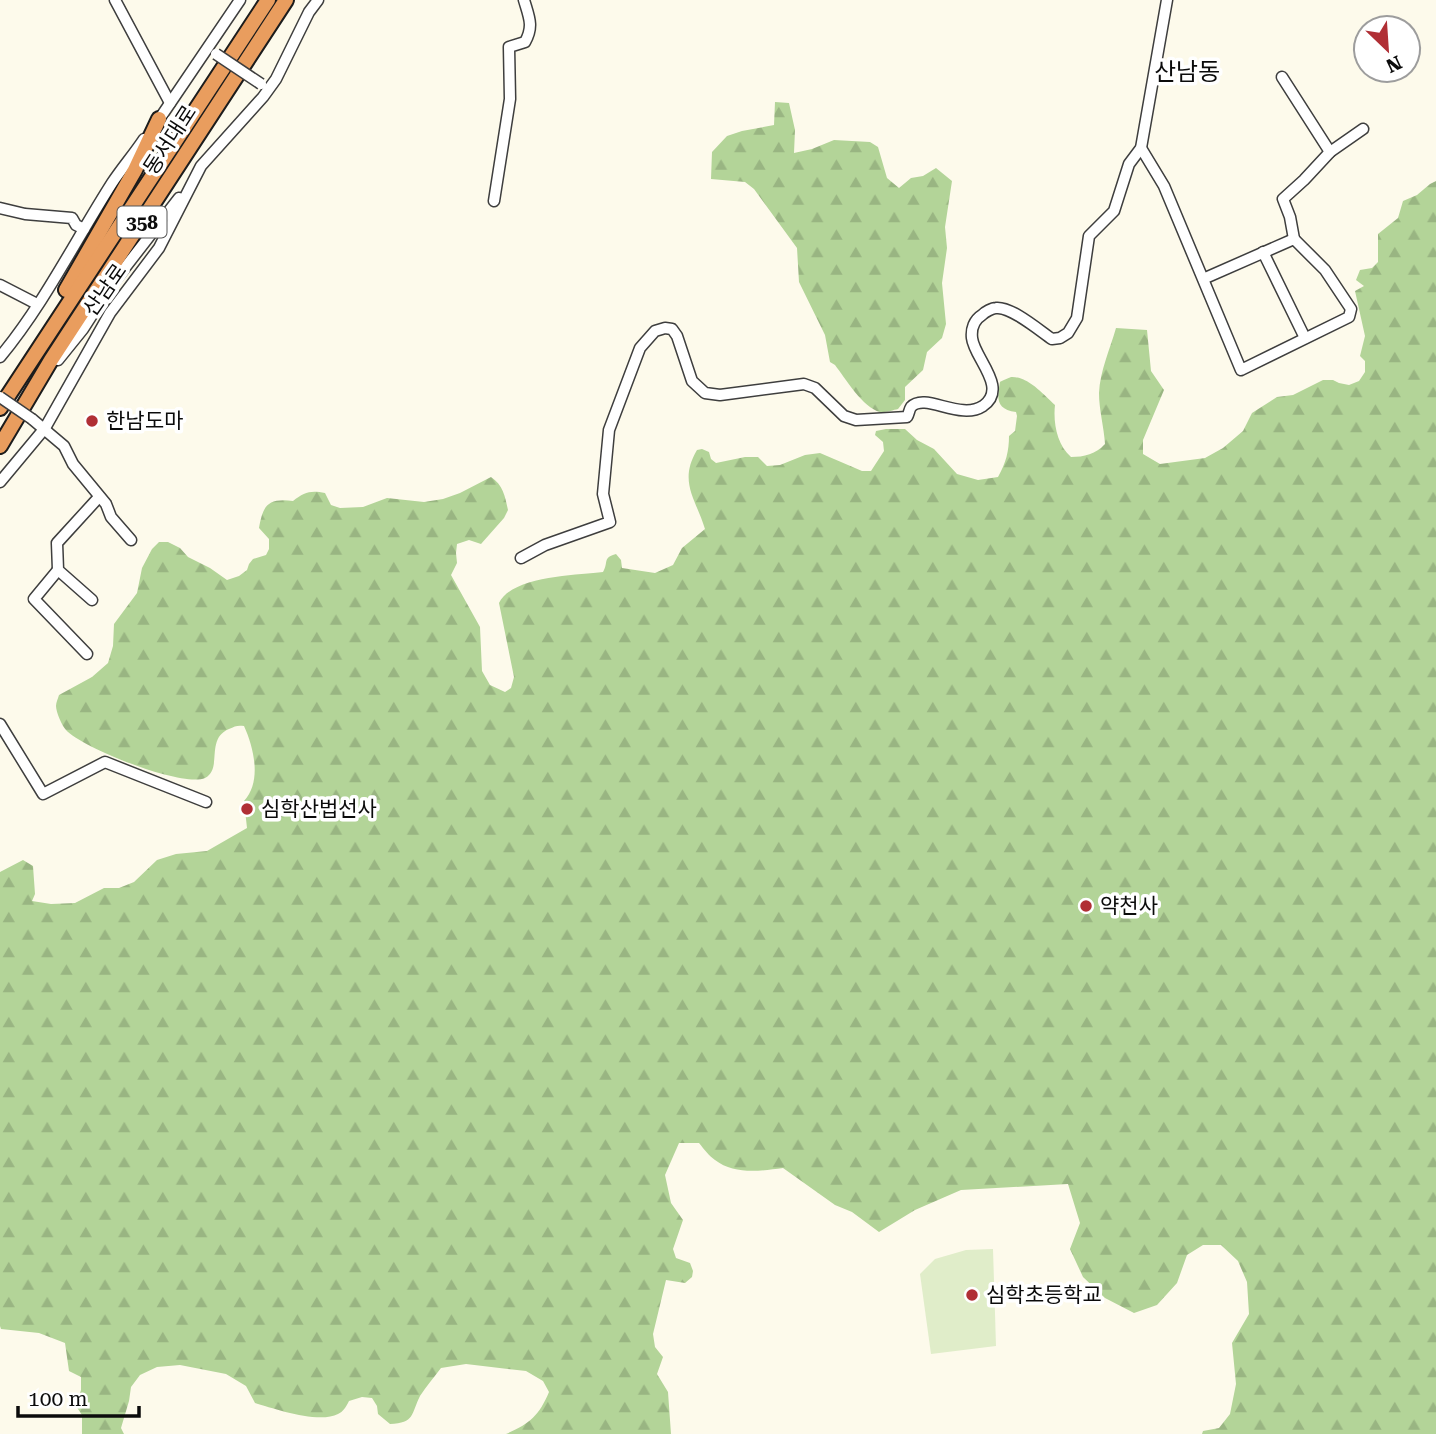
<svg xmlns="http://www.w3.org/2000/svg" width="1436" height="1434" viewBox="0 0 1436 1434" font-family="'Roboto Serif','Noto Sans KR',serif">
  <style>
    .forest { fill: url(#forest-firs) }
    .pitch { fill: #e0edc9 }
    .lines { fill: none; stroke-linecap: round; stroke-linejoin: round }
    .minor-casing { stroke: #3e3e3e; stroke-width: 13 }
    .highway-casing { stroke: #1c1c1c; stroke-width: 18 }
    .minor { stroke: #fff; stroke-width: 10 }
    .highway { stroke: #e99d5e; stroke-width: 14 }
    .minor-bridge-casing { stroke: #3e3e3e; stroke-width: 13; stroke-linecap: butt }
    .minor-bridge { stroke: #fff; stroke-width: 10 }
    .poi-dot { fill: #b02f35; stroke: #fff; stroke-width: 2.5 }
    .labels { text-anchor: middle; stroke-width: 7; stroke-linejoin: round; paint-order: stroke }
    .shield { fill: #fff; stroke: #545454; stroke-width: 2 }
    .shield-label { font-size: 19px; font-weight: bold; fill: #0b0b0b }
    .street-label { font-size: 21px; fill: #0b0b0b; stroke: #fff }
    .poi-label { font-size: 21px; fill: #0b0b0b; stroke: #fff; text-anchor: start }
    .quarter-label { font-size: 24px; fill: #0b0b0b; stroke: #fff }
  </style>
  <defs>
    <pattern id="forest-firs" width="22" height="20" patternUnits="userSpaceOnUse" patternTransform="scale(1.75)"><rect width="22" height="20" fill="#b3d498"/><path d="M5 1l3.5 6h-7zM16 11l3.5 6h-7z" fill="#99b582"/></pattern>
  </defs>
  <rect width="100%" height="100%" fill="#fdfaeb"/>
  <g class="forest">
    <path d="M775,102L789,103L795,130L794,153L812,149L834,140L870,142L878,147L887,178L899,188L911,178L923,176L936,168L952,181L945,227L947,248L942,283L946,324L942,338L927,352L923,370L905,387V400L898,409C893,410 885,413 880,412C863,408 845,378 835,365L830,362L825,335L799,282L797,248L754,189L745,182L711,179L712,152L727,136L742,131L774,125Z"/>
    <path d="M1436,181V1434H1202L1203,1431L1219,1428L1230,1414L1236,1384L1232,1343L1249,1314L1247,1282L1238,1261L1221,1245H1203L1187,1255L1177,1283L1157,1305L1134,1313L1105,1298L1083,1277L1070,1249L1080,1223L1068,1184L961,1190L915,1210L879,1232L852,1212L835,1205L783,1168C761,1171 734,1175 715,1160C709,1156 704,1149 699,1143H679L665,1175L671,1203L683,1220L673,1249L676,1258L690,1263L693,1271L692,1277L685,1283L666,1280L653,1334L655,1347L663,1357L657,1374L668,1392L671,1434H506C529,1424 539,1416 549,1392L543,1381L526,1371L466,1364L441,1368C434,1377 426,1387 420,1396C411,1414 415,1423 390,1424L378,1414L377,1406L372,1398L362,1397L349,1401C346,1407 343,1412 338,1414C319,1424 275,1409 255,1403L246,1386L226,1374L180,1365L157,1367L140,1375L131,1387L129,1401L121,1428L124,1434H82V1415L76,1406L81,1390V1377L69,1371L65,1343L39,1333L1,1329L0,1326V872L23,860L33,866L35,894L32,901L51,904L75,903L104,888H119L134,882L157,860L176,854L207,851L247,828L244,801C262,782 254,748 244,726C238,725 235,726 229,729C205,739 223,769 205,778C183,788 82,748 66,730C62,726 56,712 56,706C56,702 58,699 59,695L92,677L108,663L113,646L114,624L137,593L142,568L152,549L159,542H168L180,548L188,557L210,568L227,580L239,576L247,570L249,564L253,559L266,555L269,549V539L259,528C263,505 268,498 293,501C304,492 311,490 325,493L331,505L340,508L363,507L387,498L424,502L443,499L460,493L491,477C503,485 505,496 508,510L504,518L481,544L469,540L457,544L456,553L457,563L451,575L480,627L482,671L490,685L505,692L511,688L514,677L499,603C512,576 576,575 603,572C609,562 602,558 616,554L621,560L622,568L655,573L673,565L682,548L705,529C696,499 678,482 697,450L702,449L709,452L711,459L716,463L745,457H758L767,466L780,465L805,455L820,453L862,471H871L884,451L883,442L875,435L876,431L886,429H905L917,440L934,449L957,474L978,480L998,477C1006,463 1009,451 1009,436L1015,431L1017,416L1016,412C996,409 997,399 1000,382C1001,381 1009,378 1011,377C1028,376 1044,395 1055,405C1053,423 1057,445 1071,457C1084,457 1096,454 1105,444C1104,427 1099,410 1099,393C1100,371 1110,349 1116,328L1147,330L1151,371L1164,390L1143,440V454L1160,464L1205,458L1223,448L1243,431L1252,413L1277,397L1293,395L1323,380H1333L1339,383L1349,385L1359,381L1365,372V361L1360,356L1365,336L1355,291L1364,286L1356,280L1360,270L1372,268L1378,262V234L1398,218L1403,201L1417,195L1430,184Z"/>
  </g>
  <polygon class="pitch" points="993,1249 996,1346 931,1354 920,1274 935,1259 966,1250"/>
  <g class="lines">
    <g class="minor-casing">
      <g id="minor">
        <polyline points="115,0 170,103"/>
        <polyline points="1282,77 1330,152"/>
        <polyline points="156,124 240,0"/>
        <polyline points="1141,148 1164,186 1241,370 1349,317 1351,309 1325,270 1294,239 1203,279"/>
        <path d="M494,201L510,99L509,47L525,42C534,26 529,17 524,0"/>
        <polyline points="0,208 25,214 72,218 76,225 84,229"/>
        <polyline points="1294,239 1290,217 1283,199 1304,180 1330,152 1363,129"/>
        <polyline points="1263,252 1305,338"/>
        <polyline points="0,285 37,304"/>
        <path d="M0,357C44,304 75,241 112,183C122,168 134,154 144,139"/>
        <polyline points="58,360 83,329 110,287 179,198"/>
        <polyline points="32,419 64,446 73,464 106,504 111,517 131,540"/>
        <polyline points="0,482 45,428 110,313 159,248 201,166 263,97 276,79 309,12 318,0"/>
        <path d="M521,558L545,545L610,522L603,494L609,430L640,348L655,331L665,328L672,329L677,336L692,381L705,393L720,395L804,384L815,388L844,416L856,420L907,417C909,414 909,410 911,407C925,392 960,421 983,406C1009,388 974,358 972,338C971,329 974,320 982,315C985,312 992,308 996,308C1011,306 1040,331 1052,339L1060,338L1068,333L1077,318L1089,236L1114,211L1129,164L1141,148L1167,0"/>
        <polyline points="58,570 34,599 87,654"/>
        <polyline points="92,600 58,570 57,543 99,497"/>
        <polyline points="0,724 43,794 105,762 206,802"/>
      </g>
    </g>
    <g class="highway-casing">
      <g id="highway">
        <polyline points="66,290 135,170 159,119"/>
        <polyline points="0,408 268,0"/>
        <polyline points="0,446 51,360 286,0"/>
      </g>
    </g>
    <use href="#minor" class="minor"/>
    <use href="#highway" class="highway"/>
    <g class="minor-bridge-casing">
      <g id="minor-bridge">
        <polyline points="216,54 261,84"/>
        <polyline points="0,397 32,419"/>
      </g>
    </g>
    <use href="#minor-bridge" class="minor-bridge"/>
  </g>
  <g class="poi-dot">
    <circle cx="92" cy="421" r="7"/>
    <circle cx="247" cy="809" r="7"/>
    <circle cx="1086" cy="906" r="7"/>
    <circle cx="972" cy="1295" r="7"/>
  </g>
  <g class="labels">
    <rect class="shield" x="117.5" y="206.5" width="49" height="31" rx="5"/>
    <g class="shield-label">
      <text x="142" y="229">358</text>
    </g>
    <g class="street-label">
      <text transform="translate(170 140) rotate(-57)" y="7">동서대로</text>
      <text transform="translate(105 290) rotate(-55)" y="7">산남로</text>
    </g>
    <g class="poi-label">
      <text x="106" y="428">한남도마</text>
      <text x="261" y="816">심학산법선사</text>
      <text x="1100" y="913">약천사</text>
      <text x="986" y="1302">심학초등학교</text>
    </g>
    <g class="quarter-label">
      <text x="1187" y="80">산남동</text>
    </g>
  </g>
  <g transform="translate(1387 49) rotate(155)"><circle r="33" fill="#ffffff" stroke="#9d9d9d" stroke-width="2"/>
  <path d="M0-5L12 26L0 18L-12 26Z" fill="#b02f35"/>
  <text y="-10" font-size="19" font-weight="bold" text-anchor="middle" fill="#0b0b0b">N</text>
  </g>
  <path d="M18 1406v10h121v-10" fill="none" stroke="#0b0b0b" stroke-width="3.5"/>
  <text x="28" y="1406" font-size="21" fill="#0b0b0b" stroke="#ffffff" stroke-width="5" paint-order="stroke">100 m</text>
</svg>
